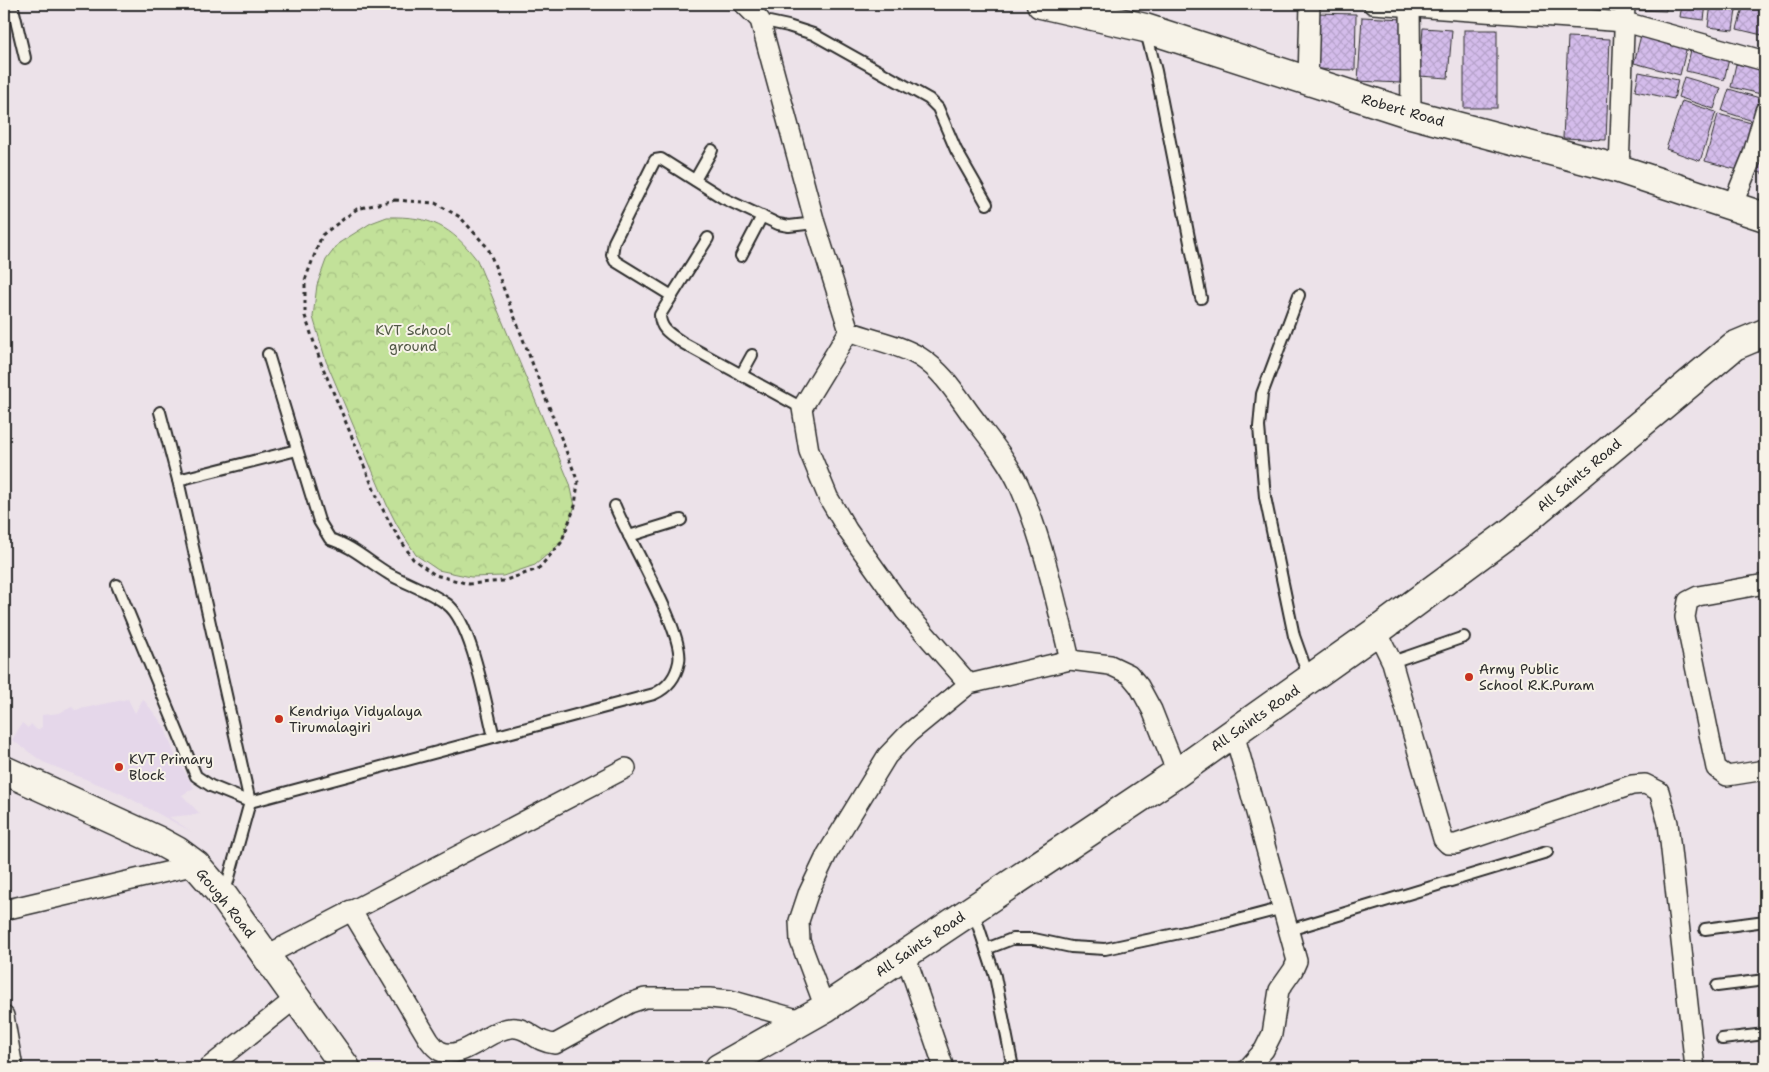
<svg xmlns="http://www.w3.org/2000/svg" width="1769" height="1072" viewBox="0 0 1769 1072" font-family="'Shantell Sans',sans-serif">
  <style>
    .built { fill: #e5d7ea }
    .forest { fill: url(#forest-crowns); stroke: #768662 }
    .building { fill: url(#building-cross-hatch); stroke: #2b2b2b }
    .lines { fill: none; stroke-linecap: round; stroke-linejoin: round }
    .lane-casing { stroke: #2b2b2b; stroke-width: 14 }
    .street-casing { stroke: #2b2b2b; stroke-width: 22 }
    .secondary-casing { stroke: #2b2b2b; stroke-width: 31 }
    .path { stroke: #2b2b2b; stroke-width: 3; stroke-dasharray: 4 4; stroke-linecap: butt }
    .lane { stroke: #f7f3e8; stroke-width: 10 }
    .street { stroke: #f7f3e8; stroke-width: 19 }
    .secondary { stroke: #f7f3e8; stroke-width: 28 }
    .poi-dot { fill: #c8321e; stroke: #f7f3e8; stroke-width: 2 }
    .labels { text-anchor: middle; stroke-width: 4; stroke-linejoin: round; paint-order: stroke }
    .street-label { font-size: 14px; fill: #2b2b2b; stroke: #f7f3e8 }
    .park-label { font-size: 14px; fill: #515846; stroke: #f7f3e8 }
    .poi-label { font-size: 14px; fill: #2b2b2b; stroke: #f7f3e8; text-anchor: start }
  </style>
  <defs>
    <pattern id="forest-crowns" width="20" height="18" patternUnits="userSpaceOnUse" patternTransform="scale(1.25)"><rect width="20" height="18" fill="#c2e199"/><path d="M2 6a3 3 0 1 1 6 0M12 15a3 3 0 1 1 6 0" fill="none" stroke="#a7c184"/></pattern>
    <pattern id="building-cross-hatch" width="8" height="8" patternUnits="userSpaceOnUse" patternTransform="scale(1.25)"><rect width="8" height="8" fill="#d4bceb"/><path d="M0 0l8 8M0 8l8-8" fill="none" stroke="#b6a2ca"/></pattern>
  </defs>
  <rect width="100%" height="100%" fill="#ece2e9"/>
  <filter id="ink" filterUnits="userSpaceOnUse"><feTurbulence type="fractalNoise" baseFrequency=".02" numOctaves="2"/><feDisplacementMap in="SourceGraphic" scale="10" xChannelSelector="R" yChannelSelector="G"/><feConvolveMatrix kernelMatrix="1 2 1 2 8 2 1 2 1" color-interpolation-filters="sRGB"/></filter>
  <g filter="url(#ink)">
    <polygon class="built" points="128,699 135,713 143,699 164,726 175,755 194,788 182,795 200,814 169,817 192,832 120,793 43,762 12,740 22,723 28,728 31,724 37,730 42,727 42,715 59,713 72,707 75,710"/>
    <path class="forest" d="M387,217C431,216 451,226 477,260L570,484L575,506L561,543L535,565L503,576L471,577L438,570L416,555L397,525L387,505L326,361L313,317L317,285L326,260L339,243L371,223Z"/>
    <g class="building">
      <polygon points="1638,4 1666,4 1666,11 1638,10"/>
      <polygon points="1682,4 1706,4 1704,20 1680,17"/>
      <polygon points="1711,4 1737,4 1733,30 1708,27"/>
      <polygon points="1744,4 1765,4 1765,23 1762,35 1737,29"/>
      <polygon points="1315,13 1356,14 1355,70 1314,69"/>
      <polygon points="1362,17 1404,19 1400,83 1358,81"/>
      <polygon points="1423,28 1452,30 1448,78 1419,76"/>
      <rect x="1464" y="30" width="33" height="78"/>
      <polygon points="1641,35 1687,46 1680,75 1634,63"/>
      <polygon points="1568,37 1610,39 1606,140 1563,138"/>
      <polygon points="1691,50 1729,59 1724,80 1686,71"/>
      <polygon points="1736,64 1765,70 1761,94 1731,87"/>
      <polygon points="1639,72 1678,80 1674,99 1635,91"/>
      <polygon points="1684,77 1721,88 1714,109 1678,97"/>
      <polygon points="1729,89 1763,99 1756,122 1722,111"/>
      <polygon points="1682,101 1716,112 1700,161 1666,149"/>
      <polygon points="1718,114 1755,124 1742,171 1705,161"/>
      <polygon points="1757,146 1765,148 1765,174 1751,170"/>
    </g>
    <g class="lines">
      <g class="lane-casing">
        <g id="lane">
          <polyline points="12,4 25,58"/>
          <polyline points="760,20 788,26 813,34 929,99 938,108 956,150 987,204"/>
          <polyline points="1146,32 1156,71 1201,298"/>
          <polyline points="695,180 712,150"/>
          <path d="M708,238L660,315C660,330 672,335 683,343L802,408"/>
          <polyline points="741,256 762,216"/>
          <polyline points="1299,295 1262,394 1259,427 1265,497 1294,636 1309,678"/>
          <polyline points="672,296 615,261 612,255 614,242 655,160 661,159 723,198 778,224 789,226 815,223"/>
          <path d="M268,354L319,521L330,539C352,546 369,562 389,574C409,585 428,590 447,604C472,622 486,706 494,737"/>
          <polyline points="741,375 752,355"/>
          <polyline points="160,412 178,480 250,802"/>
          <polyline points="178,480 297,450"/>
          <polyline points="629,536 681,520"/>
          <polyline points="117,585 196,776 211,786 250,802"/>
          <polyline points="1392,662 1464,637"/>
          <path d="M225,892L250,802L654,694C667,688 676,677 679,662C685,633 628,539 615,506"/>
          <polyline points="973,910 995,976 1013,1068"/>
          <polyline points="1705,929 1765,921"/>
          <polyline points="1289,930 1547,852"/>
          <polyline points="986,949 1012,939 1034,939 1071,947 1105,949 1222,924 1283,908"/>
          <polyline points="1717,986 1765,980"/>
          <polyline points="1722,1039 1765,1034"/>
        </g>
      </g>
      <g class="street-casing">
        <g id="street">
          <path d="M744,4L760,20L815,223L849,331C872,340 899,344 920,357C942,371 955,392 970,413C987,436 1007,459 1019,485C1043,540 1056,601 1070,660"/>
          <polyline points="1373,4 1625,22 1765,61"/>
          <polyline points="1410,4 1411,114"/>
          <polyline points="1308,81 1310,4"/>
          <polyline points="1619,169 1625,4"/>
          <polyline points="1732,206 1752,157 1765,111"/>
          <polyline points="849,331 802,408 809,451 828,497 848,531 905,611 969,684"/>
          <polyline points="1765,584 1698,596 1688,601 1685,617 1716,768 1727,776 1765,770"/>
          <polyline points="1377,631 1392,662 1443,839 1448,844 1456,844 1632,785 1645,784 1659,791 1668,823 1695,1068"/>
          <polyline points="1234,733 1297,961 1293,970 1279,990 1272,1034 1264,1050 1248,1068"/>
          <polyline points="4,910 196,865"/>
          <path d="M351,910L429,1040C432,1044 436,1049 440,1051C462,1063 492,1025 516,1028C530,1029 535,1042 555,1044L630,1003L645,998H710L730,1000L801,1020"/>
          <polyline points="905,954 944,1068"/>
          <polyline points="267,955 626,768"/>
          <polyline points="825,1008 800,941 799,921 808,894 827,854 887,756 909,733 969,684 1070,660 1110,665 1129,674 1139,686 1152,710 1177,773"/>
          <polyline points="4,1016 13,1068"/>
          <polyline points="208,1068 296,998"/>
        </g>
      </g>
      <g class="secondary-casing">
        <g id="secondary">
          <polyline points="1041,4 1145,28 1411,114 1619,169 1765,217"/>
          <polyline points="4,770 157,840 177,851 196,865 224,897 346,1068"/>
          <polyline points="719,1068 825,1008 1177,773 1377,631 1515,529 1734,346 1765,333"/>
        </g>
      </g>
      <polygon class="path" points="395,200 435,203 460,217 488,248 578,482 575,506 561,543 538,569 503,581 469,584 435,575 413,559 392,527 380,504 321,363 305,316 305,280 322,235 357,209"/>
      <use href="#lane" class="lane"/>
      <use href="#street" class="street"/>
      <use href="#secondary" class="secondary"/>
    </g>
  </g>
  <g class="poi-dot">
    <circle cx="1469" cy="677" r="5"/>
    <circle cx="279" cy="719" r="5"/>
    <circle cx="119" cy="767" r="5"/>
  </g>
  <g class="labels">
    <g class="street-label">
      <text transform="translate(1403 110) rotate(16)" y="5">Robert Road</text>
      <text transform="translate(1579 475) rotate(-40)" y="5">All Saints Road</text>
      <text transform="translate(1255 718) rotate(-35)" y="5">All Saints Road</text>
      <text transform="translate(226 903) rotate(51)" y="5">Gough Road</text>
      <text transform="translate(920 944) rotate(-34)" y="5">All Saints Road</text>
    </g>
    <g class="park-label">
      <text x="413" y="335">KVT School<tspan x="413" dy="16">ground</tspan></text>
    </g>
    <g class="poi-label">
      <text x="1479" y="674">Army Public<tspan x="1479" dy="16">School R.K.Puram</tspan></text>
      <text x="289" y="716">Kendriya Vidyalaya<tspan x="289" dy="16">Tirumalagiri</tspan></text>
      <text x="129" y="764">KVT Primary<tspan x="129" dy="16">Block</tspan></text>
    </g>
  </g>
  <rect width="1769" height="1072" fill="none" stroke="#f7f3e8" stroke-width="20"/>
  <rect x="10" y="10" width="1749" height="1052" fill="none" stroke="#2b2b2b" stroke-width="2" filter="url(#ink)"/>
</svg>
